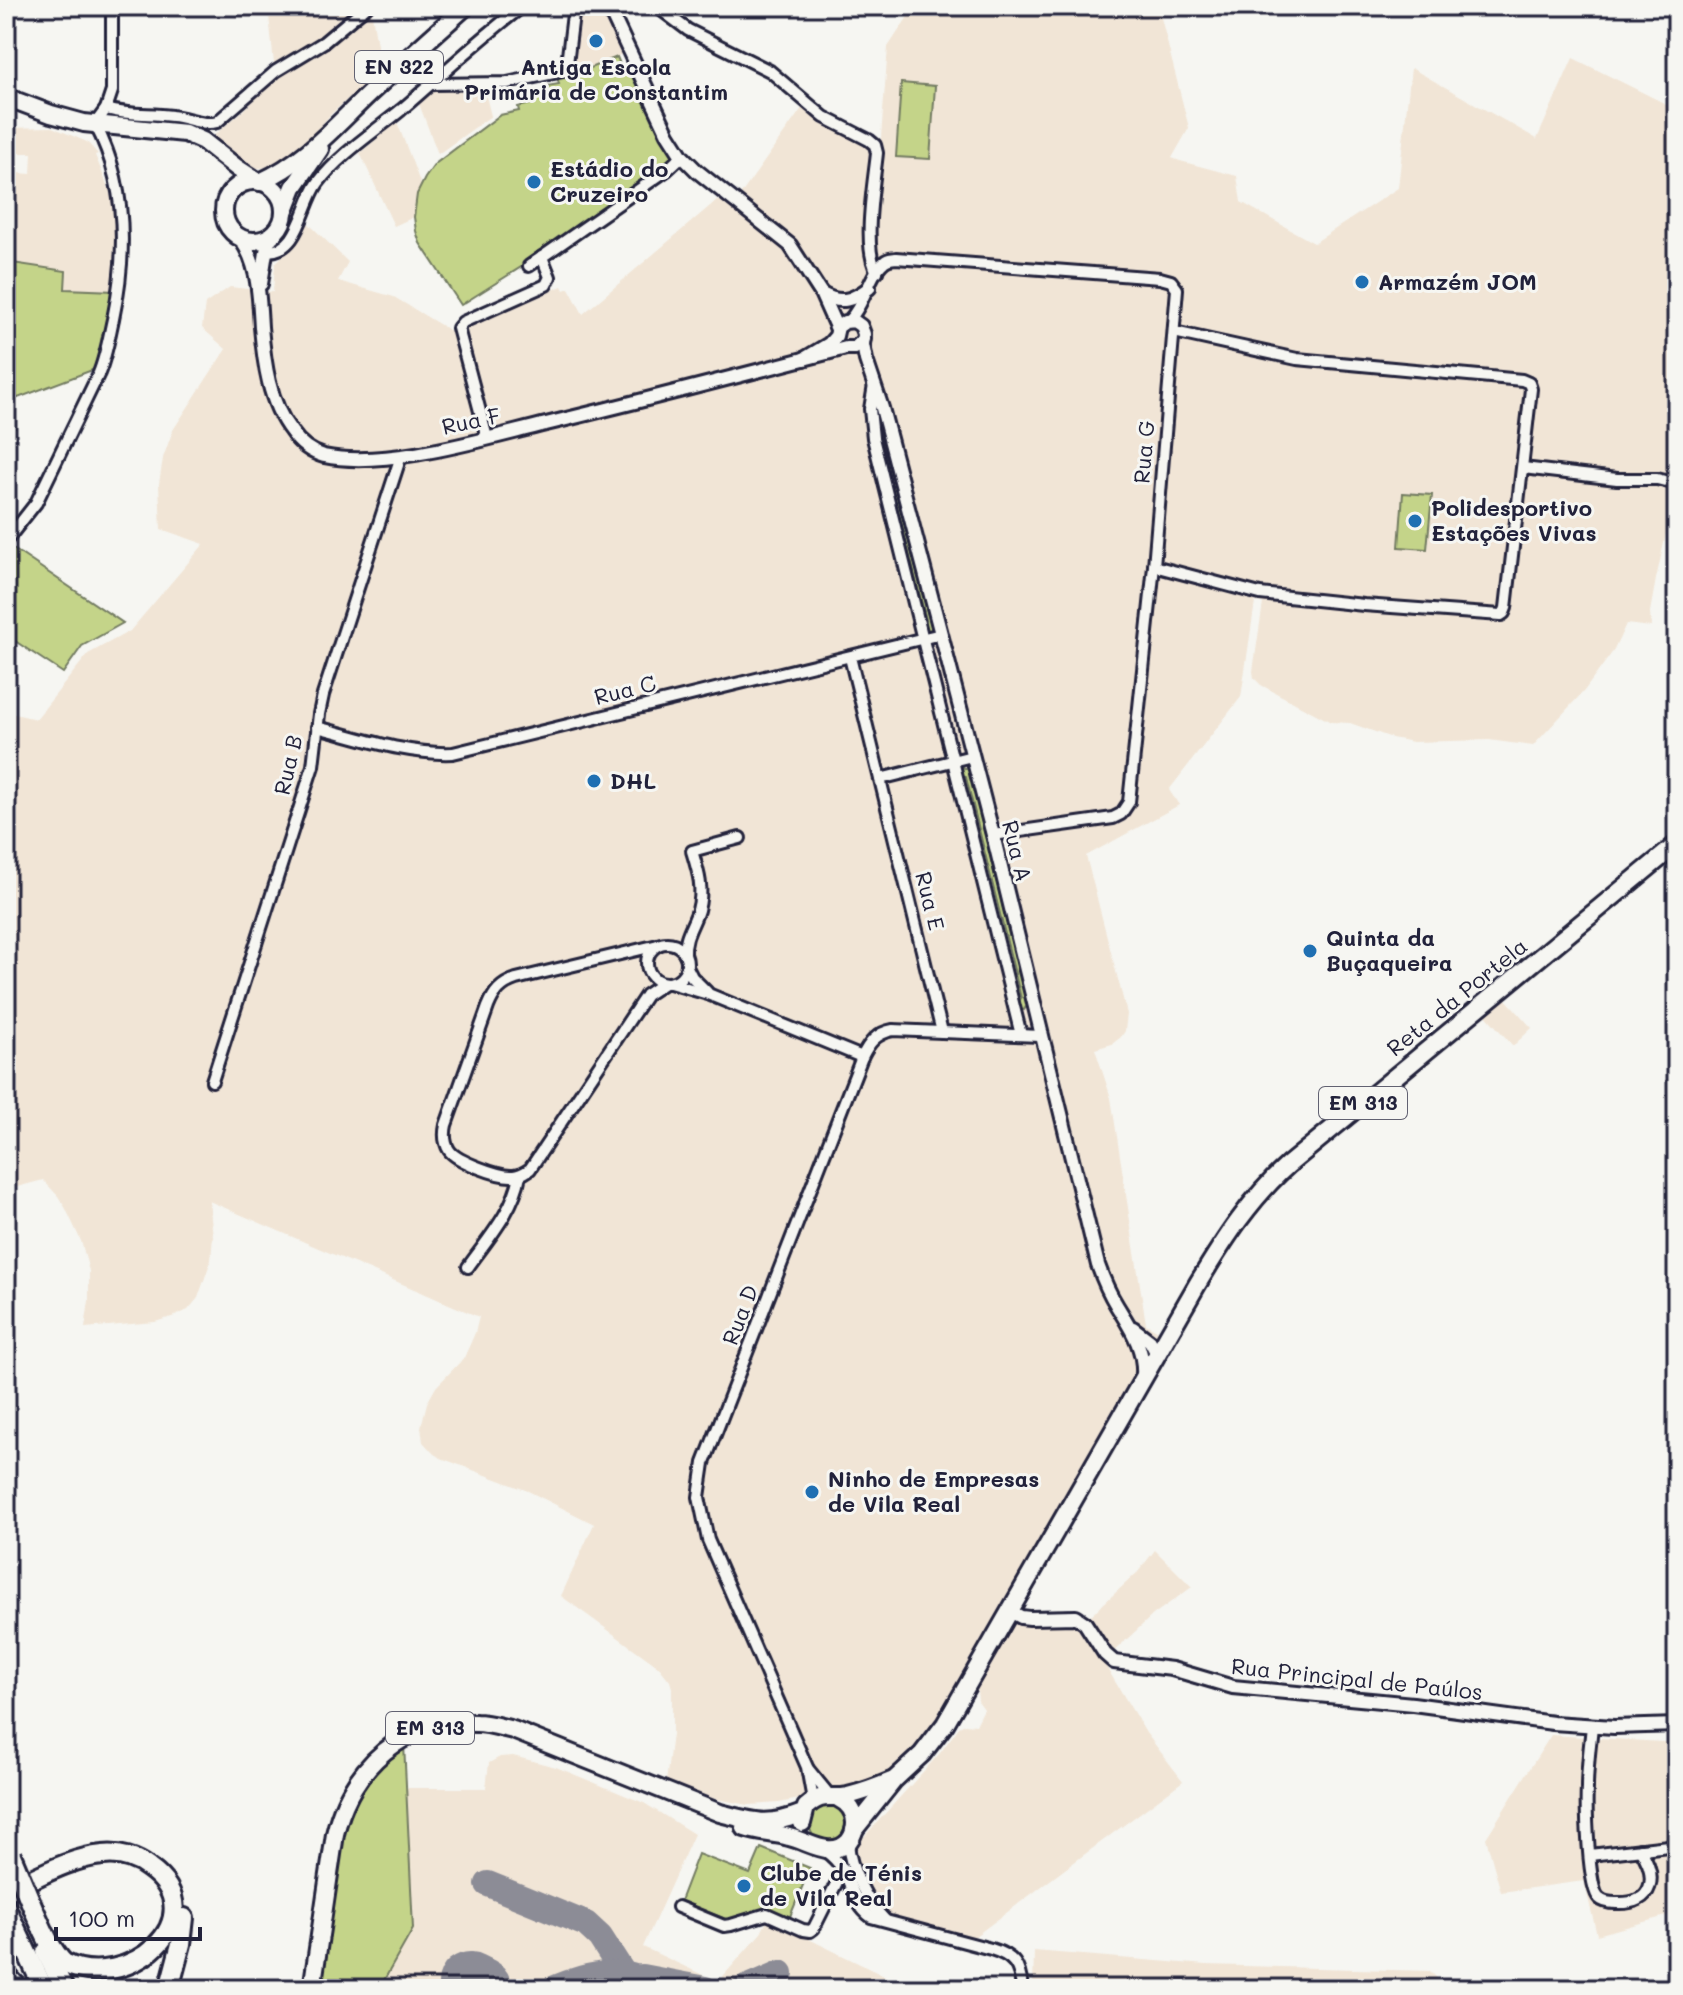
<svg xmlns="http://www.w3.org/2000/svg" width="1683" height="1995" viewBox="0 0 1683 1995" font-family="Mali,sans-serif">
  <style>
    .built { fill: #f1e5d6 }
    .green { fill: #c4d489; stroke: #737b62; stroke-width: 2 }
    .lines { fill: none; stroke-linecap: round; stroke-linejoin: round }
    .taxiway { stroke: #8c8c96; stroke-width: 26 }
    .runway { stroke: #8c8c96; stroke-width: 64 }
    .minor-casing { stroke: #22223b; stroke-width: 16 }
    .tertiary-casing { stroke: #22223b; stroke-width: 18 }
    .primary-casing { stroke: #22223b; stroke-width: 22 }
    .motorway-casing { stroke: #22223b; stroke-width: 24 }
    .minor { stroke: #f6f6f2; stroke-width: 10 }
    .tertiary { stroke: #f6f6f2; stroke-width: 12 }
    .primary { stroke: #f6f6f2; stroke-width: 16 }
    .motorway { stroke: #f6f6f2; stroke-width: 18 }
    .motorway-bridge-casing { stroke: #22223b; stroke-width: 24; stroke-linecap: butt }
    .motorway-bridge { stroke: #f6f6f2; stroke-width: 18 }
    .poi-dot { fill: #1f6fb2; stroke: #f6f6f2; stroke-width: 3 }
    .labels { text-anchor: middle; stroke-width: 6; stroke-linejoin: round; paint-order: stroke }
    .shield { fill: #f6f6f2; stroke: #626272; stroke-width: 2 }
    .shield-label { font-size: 20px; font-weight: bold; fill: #22223b }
    .poi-label { font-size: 22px; font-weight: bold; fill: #22223b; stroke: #f6f6f2; text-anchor: start }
    .street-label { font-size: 22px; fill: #22223b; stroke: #f6f6f2 }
  </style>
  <rect width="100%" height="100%" fill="#f6f6f2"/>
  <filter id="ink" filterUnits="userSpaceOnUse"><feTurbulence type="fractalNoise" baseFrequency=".0125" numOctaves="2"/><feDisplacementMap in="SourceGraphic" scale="16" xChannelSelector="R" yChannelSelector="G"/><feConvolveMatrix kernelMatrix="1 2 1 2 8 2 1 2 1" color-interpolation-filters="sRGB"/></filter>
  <g filter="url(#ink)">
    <g class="built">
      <polygon points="268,6 353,6 357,11 330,31 274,64"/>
      <polygon points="577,6 602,6 625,53 570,76"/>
      <polygon points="915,6 946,11 1073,6 1158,6 1189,128 1172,158 1180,161 1237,176 1241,202 1314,243 1398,188 1411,68 1537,139 1573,58 1672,107 1677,97 1677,445 1672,468 1666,480 1677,484 1656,579 1650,612 1651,627 1626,624 1614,650 1584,691 1533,746 1489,740 1413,742 1392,738 1350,723 1331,722 1261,685 1254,678 1253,671 1263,603 1255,602 1241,697 1169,790 1179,805 1086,856 1127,1014 1125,1031 1121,1037 1112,1044 1095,1049 1111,1098 1146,1324 1162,1333 926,1742 886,1779 865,1786 779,1803 749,1805 711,1798 666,1782 672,1734 672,1688 670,1681 659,1667 561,1596 594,1524 528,1491 441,1458 434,1454 423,1442 421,1427 427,1403 436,1387 464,1358 475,1333 479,1317 209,1201 213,1236 211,1260 198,1298 188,1310 175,1316 155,1322 85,1328 89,1301 89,1271 81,1241 66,1209 58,1196 43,1180 6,1190 6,712 36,719 88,654 130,631 204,544 161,529 159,484 163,458 173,430 226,349 202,328 205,304 230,287 273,292 275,264 300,237 306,221 348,262 338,281 394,297 454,333 562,286 564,290 569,288 583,314 716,201 739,197 805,104 880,150 888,47"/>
      <polygon points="371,9 381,69 330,115 304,146 273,167 258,168 242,162 211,138 244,110 280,74 325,48"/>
      <polygon points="433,88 484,88 491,116 438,154 418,101"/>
      <polygon points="397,122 421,185 415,203 414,217 394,226 360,153"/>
      <polygon points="52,127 87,142 98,154 95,155 115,204 118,240 115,291 64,289 65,271 6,262 6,172 31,174 32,153 6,153 6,128"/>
      <polygon points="1503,996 1532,1028 1513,1046 1484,1013"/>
      <polygon points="1155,1550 1192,1587 1154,1614 1111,1654 1088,1618 1138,1572"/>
      <polygon points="1013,1620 1033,1624 1075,1622 1083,1628 1146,1733 1183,1781 974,1937 882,1912 858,1863 857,1848 863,1838 940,1753 959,1727 965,1724 976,1725 984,1709 978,1701 977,1690"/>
      <polygon points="1551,1735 1677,1743 1677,1913 1597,1935 1584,1881 1501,1892 1486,1838"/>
      <polygon points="513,1756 556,1767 644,1803 694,1834 643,1947 718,1982 761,1933 769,1917 807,1936 807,1938 815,1942 911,1989 379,1989 413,1929 406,1788 486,1788 489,1763 500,1757"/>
      <polygon points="1034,1951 1206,1965 1430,1971 1448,1989 1033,1989"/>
    </g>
    <g class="green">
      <polygon points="617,57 622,69 631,66 672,153 671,162 537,257 461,305 420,243 416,231 414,217 417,194 425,178 435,164 500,115 519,111 518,107 535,103 534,96 548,93 547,86 559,84 557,77 570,76"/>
      <polygon points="901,83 935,86 930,159 896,157"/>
      <polygon points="6,262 66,271 65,289 115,291 105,341 95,369 7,402 15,428 6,431"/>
      <polygon points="880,439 886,442 886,450 929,619 933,627 929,632 926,632 923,626 926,620 883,451 879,448 877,440"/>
      <polygon points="1403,493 1432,495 1427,549 1399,547"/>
      <polygon points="9,546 123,623 82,646 63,673 6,635 6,550"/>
      <polygon points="963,767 969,770 1027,1005 1024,1010 1019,1009 1018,1003 1021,998 966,777 961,776 959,771"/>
      <polygon points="404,1744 413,1929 379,1989 317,1989 341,1833 367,1777"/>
      <path d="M830,1802L846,1812L848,1831C836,1845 831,1845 814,1838L808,1825L811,1811Z"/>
      <polygon points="761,1848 810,1868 789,1919 765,1909 731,1921 680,1901 698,1854 750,1874"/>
    </g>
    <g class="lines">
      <g class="taxiway">
        <polyline points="488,1884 586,1924 600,1937 623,1973"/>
        <polyline points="642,1977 705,1989"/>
        <path d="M553,1989C588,1974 625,1964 658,1989"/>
        <polyline points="744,1989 781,1973"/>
      </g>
      <polyline class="runway" points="470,1984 480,1989"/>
      <g class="minor-casing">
        <g id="minor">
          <path d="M656,6L688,30L770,71L824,117L869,140L875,145L877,153C874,183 862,247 877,272"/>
          <polyline points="431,84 507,83 563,71 567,64 574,6"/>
          <path d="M106,109C131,116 148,113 172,116C187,117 202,126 217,122L276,71L324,42L367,6"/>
          <path d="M266,251C300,253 302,205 318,183C339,155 374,132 401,110C442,75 480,38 523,6"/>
          <polyline points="529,266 667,170 682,156"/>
          <path d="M849,320C865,304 869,274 884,262C888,258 891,259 896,258L1160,278L1171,281L1177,289L1154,566L1129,802L1121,814L1113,818L993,835"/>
          <polyline points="874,385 870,409 873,438 1021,1035"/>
          <polyline points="487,438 458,328 463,322 546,285 550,277 542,257"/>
          <polyline points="1523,468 1617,479 1657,479 1677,484"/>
          <path d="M6,541L36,503L99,373C106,356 109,337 113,319C127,253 127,184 95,124L106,109L112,91V6"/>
          <polyline points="1154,566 1260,594 1364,605 1501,615 1504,613 1506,608 1531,389 1529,383 1522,380 1297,359 1174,332"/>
          <polyline points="850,657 942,1032"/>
          <path d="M317,727C361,738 407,755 453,753L941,634"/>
          <polyline points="880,779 972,756"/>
          <circle cx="667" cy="963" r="20"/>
          <path d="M658,945L516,979C501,984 494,992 488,1007L446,1125C444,1134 444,1142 449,1150C456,1161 499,1177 513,1176C520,1176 524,1173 530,1169L646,995L664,983"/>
          <path d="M685,954C684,936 693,926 698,910C704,889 698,871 692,851L740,838"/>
          <polyline points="687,967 692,977 707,992"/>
          <polyline points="670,983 708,994 862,1057"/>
          <polyline points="212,1081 313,766 319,714 323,695 401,456"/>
          <path d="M468,1267C488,1239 514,1210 520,1175"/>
          <path d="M1592,1726C1590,1746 1587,1767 1587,1788C1586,1805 1588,1889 1599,1898C1603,1902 1611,1903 1616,1903C1655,1905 1658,1876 1640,1849"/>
          <polyline points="808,1769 830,1796"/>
          <path d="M813,1800L807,1767L708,1540L699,1497L704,1463L862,1057C869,1043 876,1033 893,1030L1041,1036"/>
          <path d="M848,1843C850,1869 866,1901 885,1920"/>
          <path d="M824,1850C832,1856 838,1861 843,1870C852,1886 855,1906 871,1917L991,1949C1014,1956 1020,1965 1022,1989"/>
          <polyline points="1590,1855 1677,1845"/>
          <polyline points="678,1907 724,1926 731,1925 767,1914 803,1930 810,1931 814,1928 843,1870"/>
        </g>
      </g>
      <g class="tertiary-casing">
        <g id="tertiary">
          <polyline points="608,6 668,134 682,156 697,171 790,245 821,293 837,329"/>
          <path d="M237,235C259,260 259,296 261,327C264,362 269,403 291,431C299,443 310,452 324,456C386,469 484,439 546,424C646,400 746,374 846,348H855L864,339"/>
          <polyline points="261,284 267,246 273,234"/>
          <path d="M822,294C841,305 853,300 869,288"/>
          <path d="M804,359L829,344L836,336L838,327L845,322L854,321L861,326L864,334L863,345L866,360L882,408L941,634L993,835L1098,1265C1103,1279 1109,1293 1117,1306C1131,1329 1145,1348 1143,1377"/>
          <polyline points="1133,1328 1150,1341 1157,1354"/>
          <polyline points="1010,1611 1021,1617 1030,1618 1076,1617 1085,1623 1105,1654 1114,1662 1172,1669 1233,1687 1413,1704 1553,1723 1614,1727 1677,1725"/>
        </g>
      </g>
      <g class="primary-casing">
        <g id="primary">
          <polyline points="6,97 51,114 84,123 185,133 203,141 237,168 257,181"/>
          <circle cx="254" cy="211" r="30"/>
          <path d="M260,182C305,162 335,126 370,93C401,64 434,35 466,6"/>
          <polyline points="284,212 294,187 320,149"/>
          <path d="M802,1823L806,1807C824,1791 828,1800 848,1796C863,1792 877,1787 891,1781"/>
          <path d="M745,1828C760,1833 775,1833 789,1837C808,1841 832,1860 849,1841C853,1836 855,1829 855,1823C855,1811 848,1803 838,1798"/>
          <path d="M854,1830L894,1780L922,1754L945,1724L1198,1283C1224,1240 1250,1199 1288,1165L1677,844"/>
          <path d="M312,1989L335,1834C351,1767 404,1718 476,1723C488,1723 500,1727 513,1730L720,1813C756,1822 767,1827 803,1813"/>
        </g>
      </g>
      <g class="motorway-casing">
        <g id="motorway">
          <path d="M6,1891C36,1878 69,1858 103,1855C119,1853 136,1858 149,1868C218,1917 127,1995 64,1963C50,1949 42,1928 34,1910"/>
          <polyline points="6,1908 44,1989"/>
          <polyline points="46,1952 64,1989"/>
          <polyline points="6,1975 19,1989"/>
          <polyline points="169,1989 181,1944 184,1918"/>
        </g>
      </g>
      <use href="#minor" class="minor"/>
      <use href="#tertiary" class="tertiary"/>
      <use href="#primary" class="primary"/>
      <use href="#motorway" class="motorway"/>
      <g class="motorway-bridge-casing">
        <polyline id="motorway-bridge" points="11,1855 34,1910"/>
      </g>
      <use href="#motorway-bridge" class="motorway-bridge"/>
    </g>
  </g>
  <g class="poi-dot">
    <circle cx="596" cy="41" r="8"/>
    <circle cx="534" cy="182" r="8"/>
    <circle cx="1362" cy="282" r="8"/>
    <circle cx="1415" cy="521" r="8"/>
    <circle cx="594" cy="781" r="8"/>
    <circle cx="1310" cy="951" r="8"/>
    <circle cx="812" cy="1492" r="8"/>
    <circle cx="744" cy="1886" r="8"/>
  </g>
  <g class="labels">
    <g class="shield">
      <rect x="355" y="51" width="88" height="32" rx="6"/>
      <rect x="1319" y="1087" width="88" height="32" rx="6"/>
      <rect x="386" y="1712" width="88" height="32" rx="6"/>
    </g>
    <g class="shield-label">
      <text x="399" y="74">EN 322</text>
      <text x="1363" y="1110">EM 313</text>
      <text x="430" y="1735">EM 313</text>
    </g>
    <g class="poi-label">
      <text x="596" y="75" text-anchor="middle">Antiga Escola<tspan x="596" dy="25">Primária de Constantim</tspan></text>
      <text x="550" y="177">Estádio do<tspan x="550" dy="25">Cruzeiro</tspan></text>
      <text x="1378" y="290">Armazém JOM</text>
      <text x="1431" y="516">Polidesportivo<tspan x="1431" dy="25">Estações Vivas</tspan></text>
      <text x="610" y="789">DHL</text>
      <text x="1326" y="946">Quinta da<tspan x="1326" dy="25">Buçaqueira</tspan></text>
      <text x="828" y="1487">Ninho de Empresas<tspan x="828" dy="25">de Vila Real</tspan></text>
      <text x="760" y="1881">Clube de Ténis<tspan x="760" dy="25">de Vila Real</tspan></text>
    </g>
    <g class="street-label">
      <text transform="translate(471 421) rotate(-12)" y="8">Rua F</text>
      <text transform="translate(1144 452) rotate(-85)" y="8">Rua G</text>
      <text transform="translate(625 690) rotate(-14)" y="8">Rua C</text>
      <text transform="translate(288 765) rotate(-77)" y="8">Rua B</text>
      <text transform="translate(1017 851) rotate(76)" y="8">Rua A</text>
      <text transform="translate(930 901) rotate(76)" y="8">Rua E</text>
      <text transform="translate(1457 997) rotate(-39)" y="8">Reta da Portela</text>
      <text transform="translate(740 1315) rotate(-69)" y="8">Rua D</text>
      <text transform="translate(1357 1679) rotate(6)" y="8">Rua Principal de Paúlos</text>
    </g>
  </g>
  <rect width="1683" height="1995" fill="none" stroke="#f6f6f2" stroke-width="32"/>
  <rect x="16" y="16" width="1651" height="1963" fill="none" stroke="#22223b" stroke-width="3" filter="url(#ink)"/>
  <path d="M56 1927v12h144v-12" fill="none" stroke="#22223b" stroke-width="4"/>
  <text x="68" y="1927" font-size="24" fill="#22223b" stroke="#f6f6f2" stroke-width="6" paint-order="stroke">100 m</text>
</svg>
